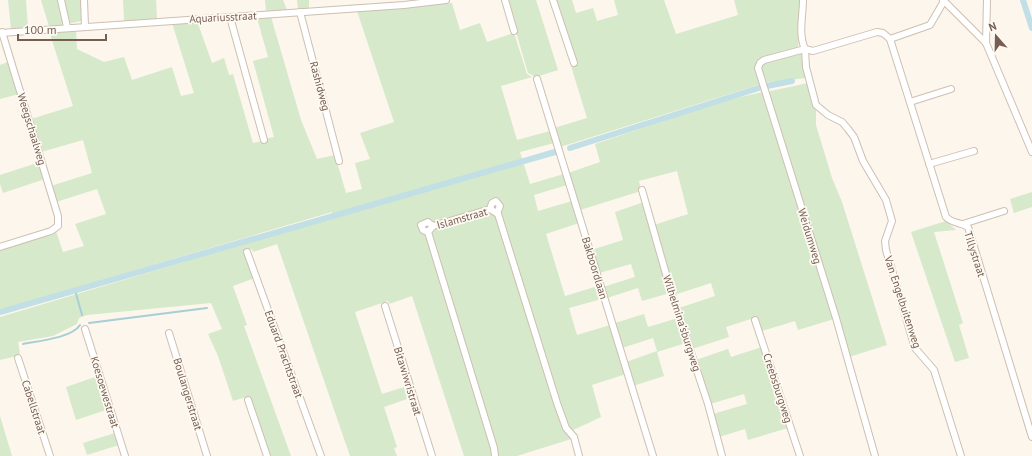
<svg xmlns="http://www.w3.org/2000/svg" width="1032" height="456" viewBox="0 0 1032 456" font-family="'PT Sans',sans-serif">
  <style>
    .green { fill: #d6e9cb }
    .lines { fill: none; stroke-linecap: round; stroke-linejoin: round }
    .stream { stroke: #a8ced6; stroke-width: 2 }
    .canal { stroke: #c1dfe5; stroke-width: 6 }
    .minor-casing { stroke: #cebfb2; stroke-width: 8 }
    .minor { stroke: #fff; stroke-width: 6 }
    .labels { text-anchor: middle; stroke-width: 3.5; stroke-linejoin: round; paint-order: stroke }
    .street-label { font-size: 11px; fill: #765e50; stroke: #fefaf3 }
  </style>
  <rect width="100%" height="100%" fill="#fcf6ec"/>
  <g class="green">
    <polygon points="8,0 26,0 28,28 11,29"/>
    <polygon points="41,0 59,0 64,25 49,26"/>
    <polygon points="63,0 82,0 81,21 68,24"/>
    <polygon points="123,0 156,0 157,19 124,21"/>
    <polygon points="265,0 283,0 287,10 266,11"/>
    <polygon points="297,0 309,0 309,9 298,10"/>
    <polygon points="509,0 536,0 558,70 536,77 528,73 516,32 518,31"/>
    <polygon points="556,0 572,0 576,13 593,8 597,21 618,15 614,0 664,0 676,34 738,15 734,0 800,0 798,51 760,60 761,83 758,85 560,147 554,128 587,118 571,66 577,62"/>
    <polygon points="452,3 460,30 480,23 487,42 514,33 527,74 532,77 501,86 517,140 550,131 554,143 520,152 530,184 564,174 567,185 534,195 538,211 572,201 579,223 546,234 565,296 598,286 602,299 569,308 577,335 610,325 626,374 592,385 601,417 569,432 571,439 517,456 464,456 412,296 389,304 388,301 355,312 382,394 404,387 407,399 384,407 397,447 394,448 397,456 350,456 277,244 253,252 252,249 245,252 255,278 233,286 247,325 244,326 291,456 269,456 249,396 233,401 218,356 208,334 222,329 211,303 87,315 79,318 77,324 53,336 18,342 20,353 17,356 0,360 0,317 334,217 332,212 0,310 0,249 56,231 63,252 84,246 75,224 106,214 97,189 56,202 51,186 92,173 83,140 41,152 31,119 73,106 49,31 76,29 77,49 104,62 124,57 132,80 172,67 181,96 194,93 172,23 197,21 212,63 224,58 229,75 233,74 253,143 262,141 263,143 266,142 265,139 274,137 253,61 268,57 257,18 271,17 301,120 317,159 335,155 346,193 362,189 355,163 370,159 360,133 394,122 357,11"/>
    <polygon points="801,52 806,78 764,83 761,63"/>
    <polygon points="8,62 19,94 0,99 0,65"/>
    <polygon points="808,83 816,110 816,125 832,178 842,202 887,345 849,357 766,92"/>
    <polygon points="763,92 834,319 798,330 795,321 762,331 757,317 726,327 729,337 692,349 679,308 715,296 711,283 674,295 654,225 688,214 677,171 639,181 641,191 580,210 568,173 600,162 595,144 723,101"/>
    <polygon points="40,162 45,179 3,193 0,184 0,175"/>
    <polygon points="1032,192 1032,207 1014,213 1010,199"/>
    <polygon points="644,202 670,293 642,301 638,288 607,298 603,287 635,277 631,264 599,273 591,250 623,240 615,212"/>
    <polygon points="946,221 956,230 934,232 963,323 959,325 969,358 955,362 911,232"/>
    <polygon points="644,314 648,327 678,318 686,343 657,352 664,376 633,386 626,362 657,351 653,338 622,348 615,323"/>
    <polygon points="762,347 788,428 748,440 745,429 719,437 713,414 747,404 744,394 710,404 696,360 728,349 731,357"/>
    <polygon points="98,376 109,409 76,420 66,387"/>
    <polygon points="0,416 12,456 0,456"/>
    <polygon points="115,433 119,445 87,455 83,443"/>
  </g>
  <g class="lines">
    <g class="stream">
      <polyline points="75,290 82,315"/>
      <polyline points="89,323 207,308"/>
      <path d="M23,344C38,341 72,338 80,325"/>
    </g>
    <g class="canal">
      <polyline points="1023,0 1032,28"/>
      <polyline points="570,148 762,87 792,81"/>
      <polyline points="0,312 555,152"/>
    </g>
    <g class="minor-casing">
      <g id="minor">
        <polyline points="61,0 67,27"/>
        <polyline points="84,0 85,26"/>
        <polyline points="505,0 514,31"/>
        <polyline points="553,0 574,63"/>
        <path d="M803,0C803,16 798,34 805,49L813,51L877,32L883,33L890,39L930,25L944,1"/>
        <polyline points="943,0 986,43 1032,152"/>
        <polyline points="300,12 339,161"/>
        <polyline points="230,17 264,140"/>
        <polyline points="0,33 404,5 446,0"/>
        <path d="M890,39L946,217C953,224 960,222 968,227L1032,437"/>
        <polyline points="986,43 987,0"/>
        <polyline points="537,79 653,456"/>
        <polyline points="910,102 951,89"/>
        <polyline points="929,164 974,151"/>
        <polyline points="642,190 672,295 708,404 722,456"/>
        <polyline points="490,209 492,203 496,201 500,206 497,213"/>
        <polyline points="963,224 1004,211"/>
        <polyline points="428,232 423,230 421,225 428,222 433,226"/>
        <polyline points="0,247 51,231 58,226 58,216 2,32"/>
        <polyline points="247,252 321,456"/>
        <polyline points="385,306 432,456"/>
        <polyline points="755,320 800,456"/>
        <polyline points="85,329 125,456"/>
        <polyline points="169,333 207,456"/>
        <polyline points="18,358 50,456"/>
        <polyline points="248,400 267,456"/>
        <polyline points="495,456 494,448 428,232 433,226 490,209 498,214 557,403 566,428 574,437 579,456"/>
        <polyline points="875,456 836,318 758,68 760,63 764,60 805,49 806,67 816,105 828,115 842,122 848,129 854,137 863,161 886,200 892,221 885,241 886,250 915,348 934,370 961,456"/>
      </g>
    </g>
    <use href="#minor" class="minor"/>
  </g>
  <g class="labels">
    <g class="street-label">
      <text transform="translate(223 17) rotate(-3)" y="4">Aquariusstraat</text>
      <text transform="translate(320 86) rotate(75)" y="4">Rashidweg</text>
      <text transform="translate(32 129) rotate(73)" y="4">Weegschaalweg</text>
      <text transform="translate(462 218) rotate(-16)" y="4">Islamstraat</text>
      <text transform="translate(810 236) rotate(73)" y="4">Weidumweg</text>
      <text transform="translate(975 254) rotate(72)" y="4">Tillystraat</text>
      <text transform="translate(595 268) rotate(73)" y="4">Bakboordlaan</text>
      <text transform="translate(903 302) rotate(72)" y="4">Van Engelbuitenweg</text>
      <text transform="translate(682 323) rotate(72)" y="4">Wilhelmina'sburgweg</text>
      <text transform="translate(284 354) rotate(70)" y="4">Eduard Prachtstraat</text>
      <text transform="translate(408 381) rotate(73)" y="4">Bitawiwristraat</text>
      <text transform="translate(778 388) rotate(72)" y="4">Creebsburgweg</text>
      <text transform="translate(105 392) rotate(73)" y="4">Koesoewestraat</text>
      <text transform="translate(188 394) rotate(73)" y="4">Boulangerstraat</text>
      <text transform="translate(34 407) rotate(72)" y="4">Cabellstraat</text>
    </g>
  </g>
  <g transform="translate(996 36) rotate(340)" stroke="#fefaf3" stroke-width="3" paint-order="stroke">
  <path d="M0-3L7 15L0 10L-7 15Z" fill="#765e50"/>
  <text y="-6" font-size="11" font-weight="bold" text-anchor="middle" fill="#765e50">N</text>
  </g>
  <path d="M18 34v6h88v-6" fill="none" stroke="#765e50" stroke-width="2"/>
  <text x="24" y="34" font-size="12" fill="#765e50" stroke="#fefaf3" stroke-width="3" paint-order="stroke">100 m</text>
</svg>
